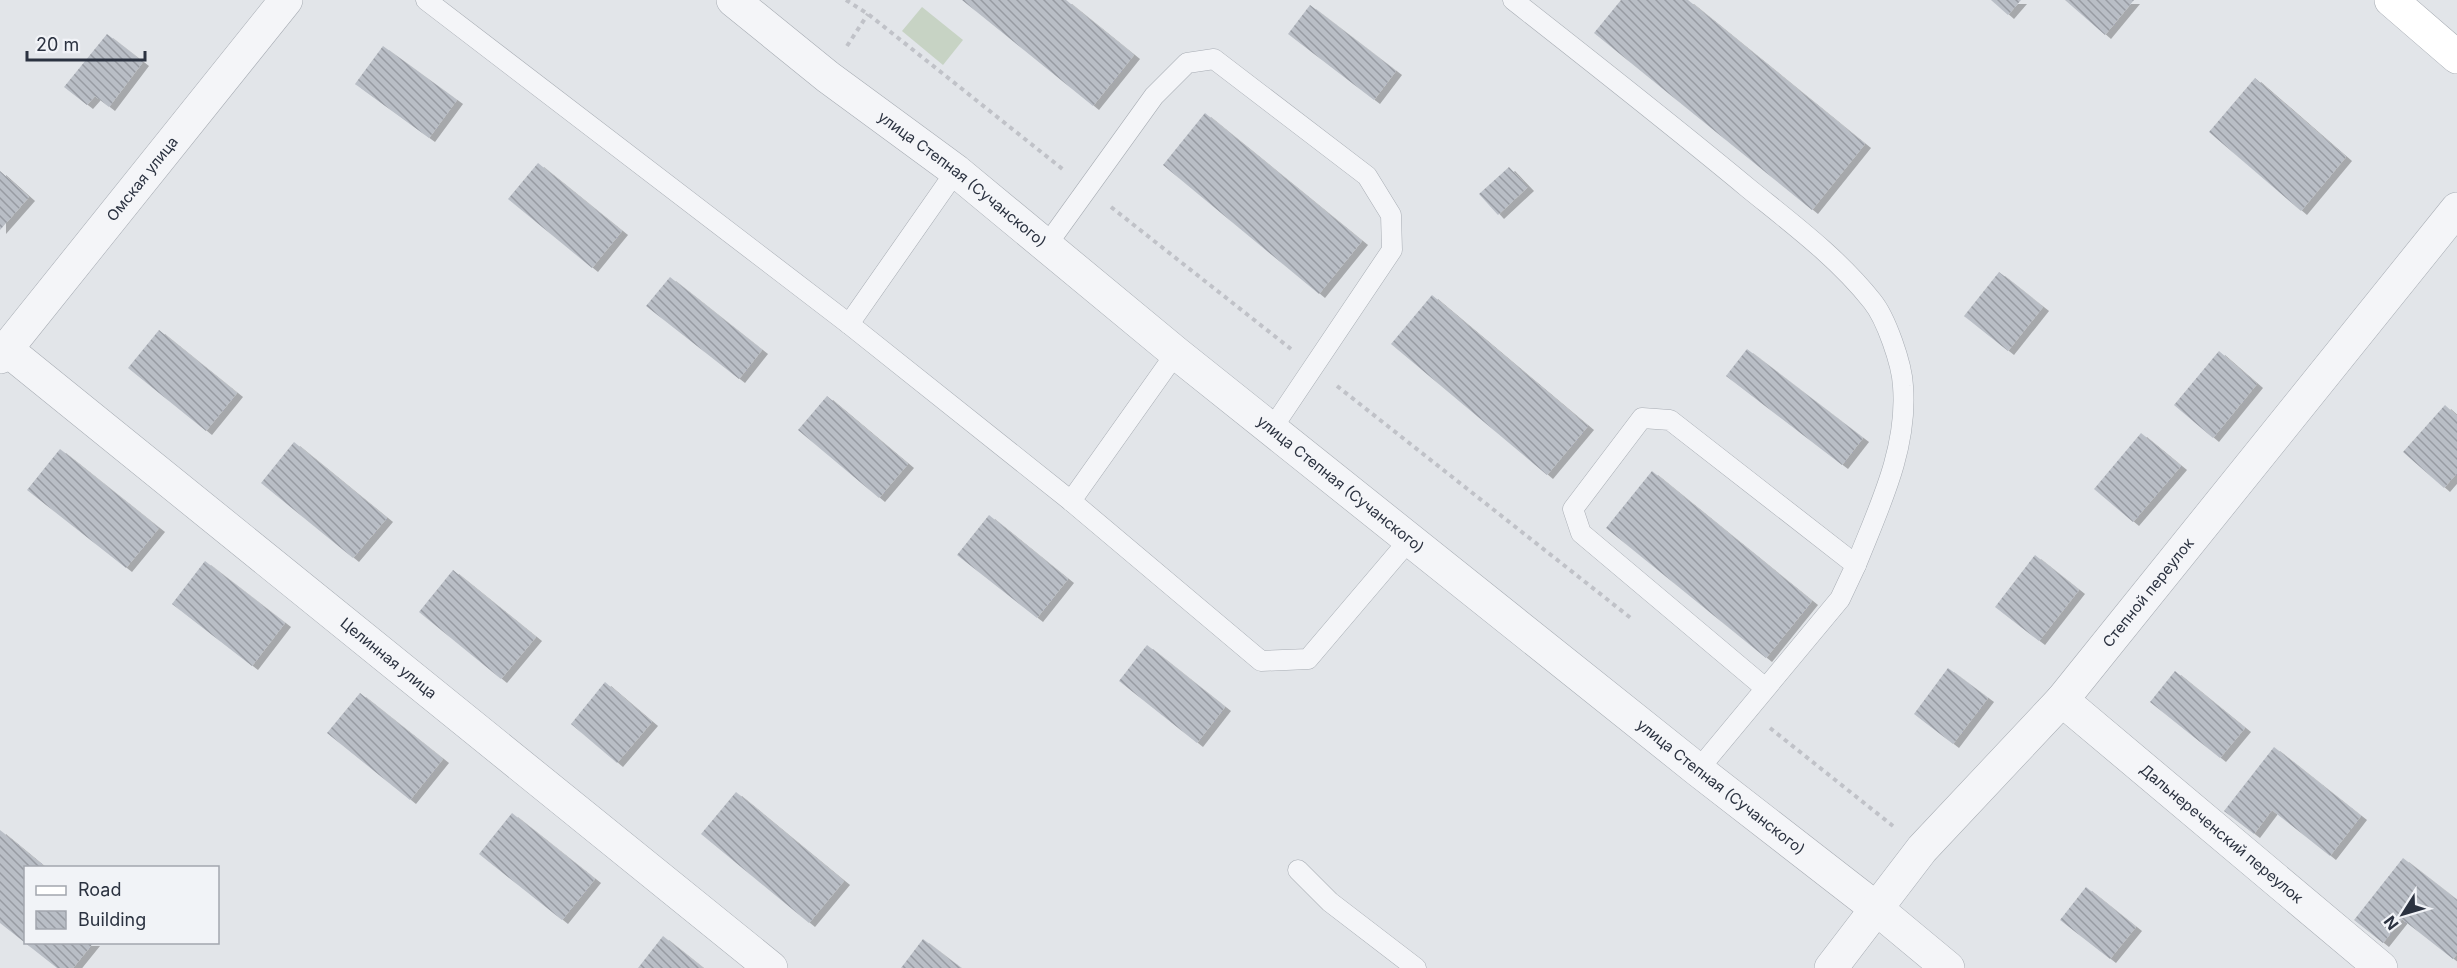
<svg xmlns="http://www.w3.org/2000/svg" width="2457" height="968" viewBox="0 0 2457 968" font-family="Inter,sans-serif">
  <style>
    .park { fill: #c7d3c4 }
    .building { fill: url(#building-back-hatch); filter: url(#shadow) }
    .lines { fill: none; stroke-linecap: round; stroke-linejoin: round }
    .service-casing { stroke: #a7acb3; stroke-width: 21 }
    .minor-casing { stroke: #a7acb3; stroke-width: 34 }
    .secondary-casing { stroke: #a7acb3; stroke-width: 34 }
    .path { stroke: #c0c2c8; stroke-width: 4; stroke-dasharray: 4.5 4.5; stroke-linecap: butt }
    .service { stroke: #f4f5f8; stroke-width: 20 }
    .minor { stroke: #f4f5f8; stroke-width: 33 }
    .secondary { stroke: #fff; stroke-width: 33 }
    .labels { text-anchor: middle; stroke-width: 5; stroke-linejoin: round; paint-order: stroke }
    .street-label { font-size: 15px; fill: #2b3240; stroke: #f1f3f7 }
  </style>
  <defs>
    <pattern id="building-back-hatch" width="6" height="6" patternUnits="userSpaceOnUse" patternTransform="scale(1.5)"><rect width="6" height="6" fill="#b9bec6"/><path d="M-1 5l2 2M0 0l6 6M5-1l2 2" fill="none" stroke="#979ba2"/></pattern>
    <filter id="shadow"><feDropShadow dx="6" dy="4" stdDeviation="0" flood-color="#0004"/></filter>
  </defs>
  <rect width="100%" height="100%" fill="#e2e5e9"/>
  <polygon class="park" points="922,7 963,40 943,65 902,31"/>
  <g class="building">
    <polygon points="962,0 1066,0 1134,55 1093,106"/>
    <polygon points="1621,0 1688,0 1865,144 1812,210 1594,33"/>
    <polygon points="1991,0 2021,0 2008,15"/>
    <polygon points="2065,0 2134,0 2105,35"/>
    <polygon points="1310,5 1396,71 1374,100 1288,34"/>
    <polygon points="107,34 143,62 109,107 95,96 87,105 64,87"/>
    <polygon points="383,46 457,100 429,138 355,84"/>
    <polygon points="2255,78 2346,157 2301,211 2209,132"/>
    <polygon points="1205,113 1362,241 1319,294 1163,165"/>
    <polygon points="538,163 622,231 592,268 508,199"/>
    <polygon points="1509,167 1528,187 1498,215 1479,194"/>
    <polygon points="0,171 29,197 0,230"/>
    <polygon points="1999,272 2043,307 2008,351 1964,316"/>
    <polygon points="670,277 762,350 739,379 646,306"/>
    <polygon points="1432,295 1588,426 1547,475 1391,344"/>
    <polygon points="159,330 237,393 206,431 128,368"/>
    <polygon points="1747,349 1863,438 1842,465 1726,376"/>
    <polygon points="2219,351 2257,384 2213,438 2174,405"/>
    <polygon points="827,396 908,464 879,498 798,430"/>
    <polygon points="2445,405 2457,416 2457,473 2444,488 2403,452"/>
    <polygon points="2141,433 2181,466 2133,522 2094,489"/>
    <polygon points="294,442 387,518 353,558 261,483"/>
    <polygon points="60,449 159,528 126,568 27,490"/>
    <polygon points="1652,471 1812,601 1766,658 1606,528"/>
    <polygon points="989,515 1068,579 1037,618 957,555"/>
    <polygon points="2035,555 2079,590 2039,641 1995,607"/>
    <polygon points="205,561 285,623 252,666 172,604"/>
    <polygon points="453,570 536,637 501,679 419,612"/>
    <polygon points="1147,645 1225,707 1197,743 1119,681"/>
    <polygon points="1948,668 1988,698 1953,744 1914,714"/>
    <polygon points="2175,671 2245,728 2220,758 2150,702"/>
    <polygon points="605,682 652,722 617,763 571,724"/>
    <polygon points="360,693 443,759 410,800 327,733"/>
    <polygon points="2274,747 2361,816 2330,856 2272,810 2254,834 2224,811"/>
    <polygon points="736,792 844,881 809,923 701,834"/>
    <polygon points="512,813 595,879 562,920 479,854"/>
    <polygon points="0,830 46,868 26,868 26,942 94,942 73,968 57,968 0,923"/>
    <polygon points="2403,858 2457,900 2457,954 2453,959 2402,919 2383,943 2354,920"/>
    <polygon points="2086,887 2136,927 2110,959 2060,920"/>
    <polygon points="663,936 703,968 638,968"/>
    <polygon points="923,939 961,968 901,968"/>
  </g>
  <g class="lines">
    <g class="service-casing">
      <g id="service">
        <polyline points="426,0 849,324 1071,501 1261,661 1308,659 1410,539"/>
        <path d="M1513,0C1592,62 1671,124 1748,188C1791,223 1837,257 1872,301C1886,318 1902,364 1903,386C1908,449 1879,507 1856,565"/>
        <polyline points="1046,246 1154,96 1187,63 1214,59 1367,176 1391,215 1392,250 1271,430"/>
        <polyline points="849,324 956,171"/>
        <polyline points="1071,501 1176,353"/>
        <polyline points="1698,770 1840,599 1856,565 1670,420 1642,418 1573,509 1581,533 1764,687"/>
        <polyline points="1298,870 1330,902 1416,968"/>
      </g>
    </g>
    <g class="minor-casing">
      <g id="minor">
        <path id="s1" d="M733,0L828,77L956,171L1176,353L1698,770L1877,909L1948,968"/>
        <path id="s2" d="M6,349L771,968"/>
        <path id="s3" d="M0,357L286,0"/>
        <path id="s4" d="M2062,700L2381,968"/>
        <path id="s5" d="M1831,968L1922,849L2062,700L2457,209"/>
      </g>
    </g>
    <g class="secondary-casing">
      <polyline id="secondary" points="2391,0 2457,57"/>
    </g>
    <g class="path">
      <polyline points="846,0 868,14 1065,171"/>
      <polyline points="847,46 868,14"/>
      <polyline points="1111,207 1291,349"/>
      <polyline points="1337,386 1632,619"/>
      <polyline points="1770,728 1893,826"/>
    </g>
    <use href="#service" class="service"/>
    <use href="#minor" class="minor"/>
    <use href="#secondary" class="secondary"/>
  </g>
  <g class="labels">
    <g class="street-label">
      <text dy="5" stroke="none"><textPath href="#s3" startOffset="228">Омская улица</textPath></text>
      <text dy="5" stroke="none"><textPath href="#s1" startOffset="291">улица Степная (Сучанского)</textPath></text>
      <text dy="5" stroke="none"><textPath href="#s1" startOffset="777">улица Степная (Сучанского)</textPath></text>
      <text dy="5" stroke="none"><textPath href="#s5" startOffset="492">Степной переулок</textPath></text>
      <text dy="5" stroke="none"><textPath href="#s2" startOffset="492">Целинная улица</textPath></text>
      <text dy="5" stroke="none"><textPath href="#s1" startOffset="1263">улица Степная (Сучанского)</textPath></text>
      <text dy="5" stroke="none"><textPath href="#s4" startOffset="208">Дальнереченский переулок</textPath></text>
    </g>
  </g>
  <rect x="24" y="866" width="195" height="78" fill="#f1f3f7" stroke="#a2a6ae" stroke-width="1.5"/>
  <rect x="36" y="886" width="30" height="9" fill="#ffffff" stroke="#a2a6ae" stroke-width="1.5"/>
  <text x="78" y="896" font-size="18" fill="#2b3240">Road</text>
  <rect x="36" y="911" width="30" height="18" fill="url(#building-back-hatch)" stroke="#a2a6ae" stroke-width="1.5"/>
  <text x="78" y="926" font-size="18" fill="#2b3240">Building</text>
  <g transform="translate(2403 914) rotate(233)" stroke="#f1f3f7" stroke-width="4.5" paint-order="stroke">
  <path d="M0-4.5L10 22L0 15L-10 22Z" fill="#2b3240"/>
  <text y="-9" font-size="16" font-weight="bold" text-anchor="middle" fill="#2b3240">N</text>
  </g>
  <path d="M27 51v9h118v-9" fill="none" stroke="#2b3240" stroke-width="3"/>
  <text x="36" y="51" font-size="18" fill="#2b3240" stroke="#f1f3f7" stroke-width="4.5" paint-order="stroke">20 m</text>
</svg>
